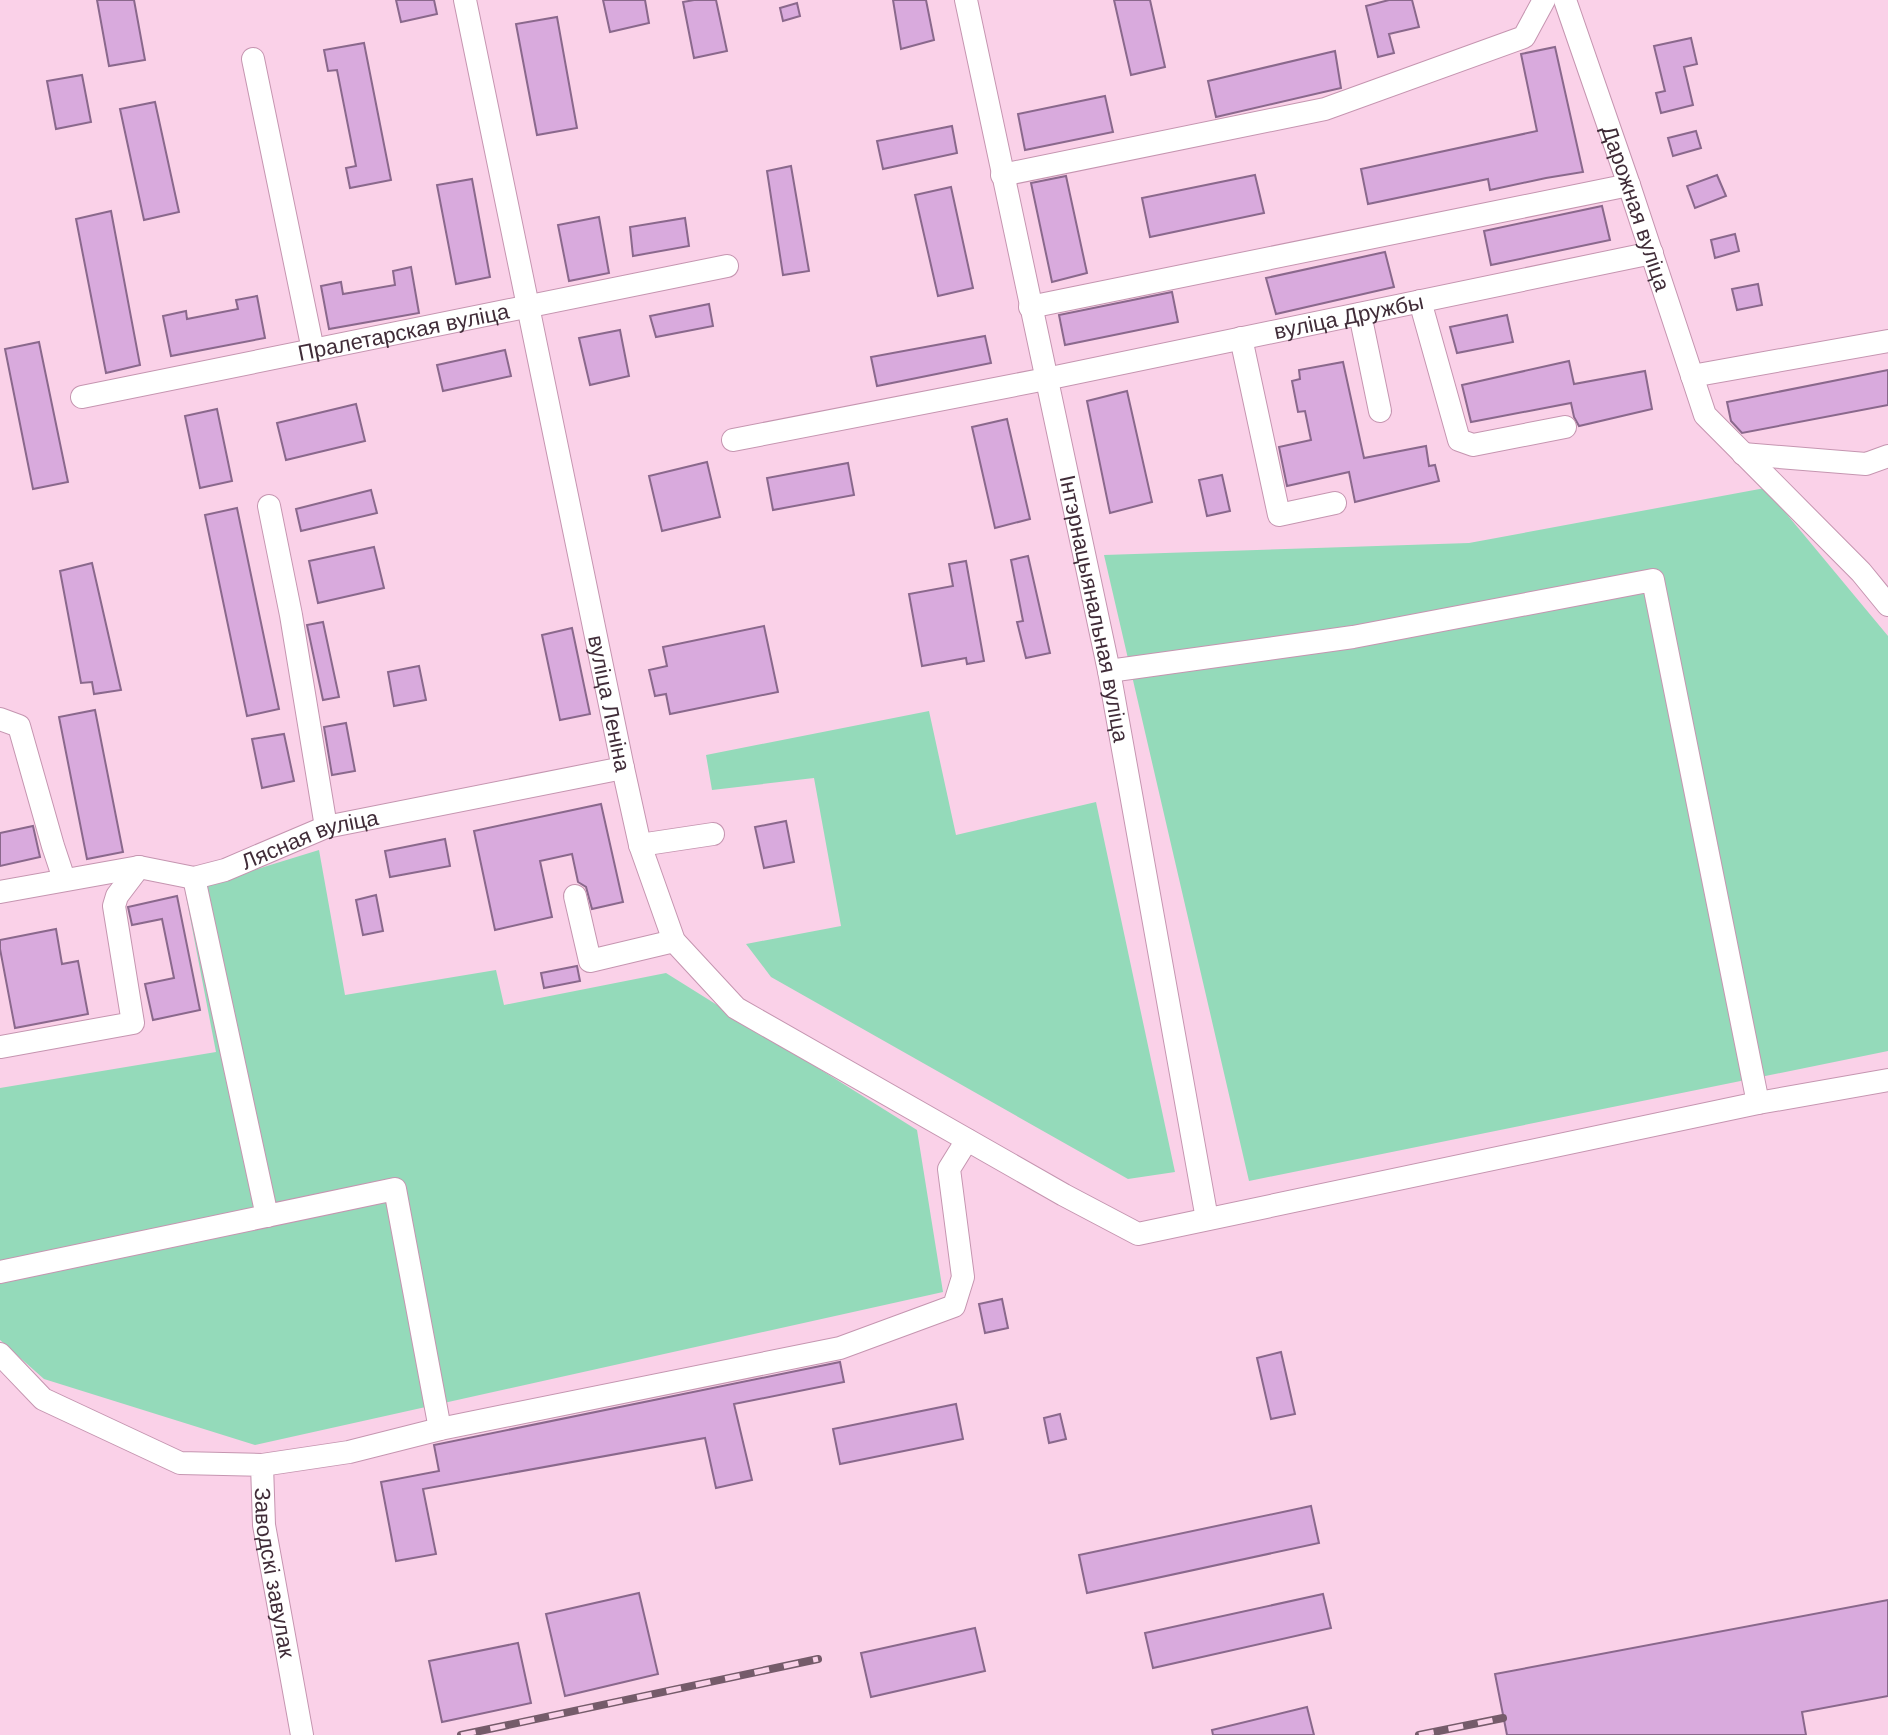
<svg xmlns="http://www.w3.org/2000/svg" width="1888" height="1735" viewBox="0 0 1888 1735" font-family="Helvetica,sans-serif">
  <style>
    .green { fill: #94daba }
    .building { fill: #d9aadd; stroke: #8a688c; stroke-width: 2 }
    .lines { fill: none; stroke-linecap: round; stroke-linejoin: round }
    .minor-casing { stroke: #c595b0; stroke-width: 24 }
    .minor { stroke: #fff; stroke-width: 22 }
    .rail-casing { stroke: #755b6a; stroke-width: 8 }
    .rail { stroke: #fad1e8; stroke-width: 5; stroke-dasharray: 15; stroke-linecap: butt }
    .labels { text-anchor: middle; stroke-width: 8; stroke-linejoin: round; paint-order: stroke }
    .street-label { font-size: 22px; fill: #402c38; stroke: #fad1e8 }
  </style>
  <rect width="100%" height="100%" fill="#fad1e8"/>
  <g class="green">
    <polygon points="1765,488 1888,636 1888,1051 1249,1181 1104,555 1469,543"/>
    <polygon points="929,711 956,835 1096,802 1175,1172 1128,1179 771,977 746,944 841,926 814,778 712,790 706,755"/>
    <polygon points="319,850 345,995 496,970 504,1005 666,973 917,1130 943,1292 255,1445 44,1379 0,1340 0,1088 216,1052 185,891"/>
  </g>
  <g class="building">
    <polygon points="97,0 134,0 145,60 109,66"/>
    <polygon points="396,0 434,0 437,14 401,22"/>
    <polygon points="603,0 645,0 649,23 610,32"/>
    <polygon points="694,0 716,0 727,51 694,58 683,2"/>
    <polygon points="893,0 926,0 934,40 901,49"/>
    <polygon points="1114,0 1150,0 1165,67 1131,75"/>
    <polygon points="1389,0 1412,0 1419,27 1389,34 1394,53 1378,57 1366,6"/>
    <polygon points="797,3 800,16 783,21 780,8"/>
    <polygon points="557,17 577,128 537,135 516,24"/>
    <polygon points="1691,38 1697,64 1684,67 1693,105 1661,113 1656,93 1665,91 1654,46"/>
    <polygon points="364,43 391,180 350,188 346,168 356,166 337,70 328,71 324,50"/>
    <polygon points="1555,47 1583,172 1546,178 1490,190 1488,179 1368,204 1361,169 1537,131 1521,54"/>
    <polygon points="1335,51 1341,88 1216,117 1208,81"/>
    <polygon points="82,75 91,122 56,129 47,81"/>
    <polygon points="1105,96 1113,132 1025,150 1018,114"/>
    <polygon points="155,102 179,212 144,220 120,109"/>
    <polygon points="952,126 957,153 883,169 877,141"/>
    <polygon points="1696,131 1701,148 1673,156 1668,138"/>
    <polygon points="791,166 809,271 783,275 767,171"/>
    <polygon points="1255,175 1264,213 1150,237 1142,198"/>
    <polygon points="1717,175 1726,196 1695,208 1687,186"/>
    <polygon points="1066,176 1087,273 1052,282 1031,183"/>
    <polygon points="472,179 490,277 456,284 437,185"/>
    <polygon points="951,187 973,288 938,296 915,195"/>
    <polygon points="1602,206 1610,240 1491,265 1484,231"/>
    <polygon points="111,211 140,365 106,373 76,219"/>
    <polygon points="599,217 609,273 569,281 558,225"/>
    <polygon points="685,218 689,246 633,256 630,227"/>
    <polygon points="1735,234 1739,251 1715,258 1711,240"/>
    <polygon points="1385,252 1394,287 1276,314 1266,278"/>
    <polygon points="411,267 419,313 329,329 321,286 341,282 343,294 395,285 393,271"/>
    <polygon points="1758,284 1762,305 1737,310 1732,289"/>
    <polygon points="1172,292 1178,322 1065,345 1059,315"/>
    <polygon points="257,296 265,338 171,356 163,316 186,311 187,319 238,309 236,300"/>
    <polygon points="709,304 713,326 656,337 650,316"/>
    <polygon points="1507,315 1513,342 1457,353 1450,327"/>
    <polygon points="620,330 629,376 590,385 579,338"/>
    <polygon points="985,336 991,363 877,386 871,357"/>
    <polygon points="39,342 68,482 33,489 5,349"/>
    <polygon points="505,350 511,376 443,391 437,365"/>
    <polygon points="1569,361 1574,384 1645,371 1652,409 1579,426 1574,417 1571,403 1471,422 1462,385"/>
    <polygon points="1343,362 1364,458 1426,446 1429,466 1435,465 1439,481 1355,502 1349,472 1287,486 1279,447 1311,440 1305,411 1298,412 1292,381 1300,379 1299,370"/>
    <polygon points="1888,370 1888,405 1742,433 1731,421 1727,402"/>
    <polygon points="1127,391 1152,502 1110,513 1087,401"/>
    <polygon points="356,404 365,441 286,460 277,423"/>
    <polygon points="217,409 232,481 200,488 185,416"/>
    <polygon points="1007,419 1030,519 995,528 972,427"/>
    <polygon points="707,462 720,517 662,531 649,476"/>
    <polygon points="848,463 854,495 773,510 767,478"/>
    <polygon points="1222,475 1230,511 1207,516 1199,480"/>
    <polygon points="371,490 377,513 301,531 296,509"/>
    <polygon points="237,508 279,709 247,716 205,515"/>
    <polygon points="374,547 384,588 318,603 309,561"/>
    <polygon points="1028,556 1050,653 1026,658 1017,622 1023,621 1011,560"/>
    <polygon points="966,561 984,661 967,664 966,658 922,666 909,594 953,586 949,564"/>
    <polygon points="92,563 121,690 94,694 92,682 81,683 60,571"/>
    <polygon points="323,622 339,697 323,700 307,625"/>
    <polygon points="764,626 778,692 670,714 666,694 655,696 649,670 667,666 663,647"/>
    <polygon points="572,628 590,714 560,720 542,635"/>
    <polygon points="419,666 426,700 394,706 388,672"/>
    <polygon points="95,710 123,852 87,859 59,717"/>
    <polygon points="346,723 355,771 332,775 324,727"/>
    <polygon points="284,734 294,781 262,788 252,739"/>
    <polygon points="601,804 623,902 592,909 586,887 578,882 572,854 540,861 552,917 495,930 474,831"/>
    <polygon points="786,821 794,862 764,868 755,827"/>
    <polygon points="33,826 40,857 0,866 0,833"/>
    <polygon points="445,839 450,866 390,877 385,851"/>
    <polygon points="376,895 383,931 363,935 356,900"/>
    <polygon points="177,896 200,1010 153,1020 145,984 174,978 162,919 132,925 128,907"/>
    <polygon points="56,929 62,964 78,961 88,1014 15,1028 0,949 0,940"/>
    <polygon points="577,966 580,981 544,988 541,973"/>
    <polygon points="1002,1299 1008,1328 985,1333 979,1304"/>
    <polygon points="1281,1352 1295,1414 1271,1419 1257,1358"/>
    <polygon points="840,1362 844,1382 734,1404 752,1480 716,1488 705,1438 423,1489 436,1554 396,1561 381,1482 439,1471 434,1445"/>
    <polygon points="956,1404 963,1439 840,1464 833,1429"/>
    <polygon points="1060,1414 1066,1439 1049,1443 1044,1418"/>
    <polygon points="1311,1506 1319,1543 1087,1593 1079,1555"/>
    <polygon points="639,1593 658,1674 565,1696 546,1614"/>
    <polygon points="1323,1594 1331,1628 1153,1668 1145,1633"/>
    <polygon points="1888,1600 1888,1696 1802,1712 1806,1735 1507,1735 1495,1674"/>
    <polygon points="975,1628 985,1671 871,1697 861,1653"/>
    <polygon points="518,1643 531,1703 442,1722 429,1661"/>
    <polygon points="1307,1707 1314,1735 1213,1735 1212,1730"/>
  </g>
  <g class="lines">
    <g class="minor-casing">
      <g id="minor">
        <path id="s1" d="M465,0L623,768L640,845L674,941L736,1008L1064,1195L1138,1234L1758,1103L1888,1080"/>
        <path id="s2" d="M966,0L1109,671L1207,1219"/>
        <path id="s3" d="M1565,0L1629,185L1705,415L1861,572L1888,605"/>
        <polyline points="253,59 313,350"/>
        <polyline points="1002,175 1325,109 1524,37 1544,0"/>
        <polyline points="1420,301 1459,440 1473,445 1565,427"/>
        <polyline points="1030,307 1629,185"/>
        <polyline points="1360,314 1380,411"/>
        <polyline points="1241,338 1279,515 1335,503"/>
        <polyline points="1692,376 1888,341"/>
        <path id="s4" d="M82,397L727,266"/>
        <path id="s5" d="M733,440L1046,379L1652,253"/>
        <polyline points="1743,454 1866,464 1888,456"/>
        <polyline points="269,506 291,615 326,827"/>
        <polyline points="1109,671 1353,637 1653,580 1758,1103"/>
        <polyline points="0,719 19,726 53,846 64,879"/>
        <polyline points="640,845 713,834"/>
        <polyline points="194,878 267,1216"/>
        <path id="s6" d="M0,892L139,867L194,878L225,870L326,827L623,768"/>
        <polyline points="575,896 590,961 674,941"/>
        <polyline points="1,1047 133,1023 114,906 117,896 139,867"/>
        <polyline points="0,1272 395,1189 440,1429"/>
        <path id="s7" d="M0,1354L43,1399L180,1463L262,1465L264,1525L302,1735"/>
        <polyline points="262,1465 349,1452 440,1429 840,1348 954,1306 963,1277 949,1169 967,1140"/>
      </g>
    </g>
    <use href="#minor" class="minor"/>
    <g class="rail-casing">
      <g id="rail">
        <polyline points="461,1735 818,1659"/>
        <polyline points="1419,1735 1503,1718"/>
      </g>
    </g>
    <use href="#rail" class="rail"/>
  </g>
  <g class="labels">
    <g class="street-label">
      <text dy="8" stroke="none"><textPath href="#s3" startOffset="220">Дарожная вуліца</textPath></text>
      <text dy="8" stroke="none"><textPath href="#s5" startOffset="628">вуліца Дружбы</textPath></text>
      <text dy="8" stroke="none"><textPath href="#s4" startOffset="328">Пралетарская вуліца</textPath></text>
      <text dy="8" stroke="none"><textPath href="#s2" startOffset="622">Інтэрнацыянальная вуліца</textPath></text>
      <text dy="8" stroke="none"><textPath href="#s1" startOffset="718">вуліца Леніна</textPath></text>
      <text dy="8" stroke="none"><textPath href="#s6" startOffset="320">Лясная вуліца</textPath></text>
      <text dy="8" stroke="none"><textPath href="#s7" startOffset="404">Заводскі завулак</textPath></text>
    </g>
  </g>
</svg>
